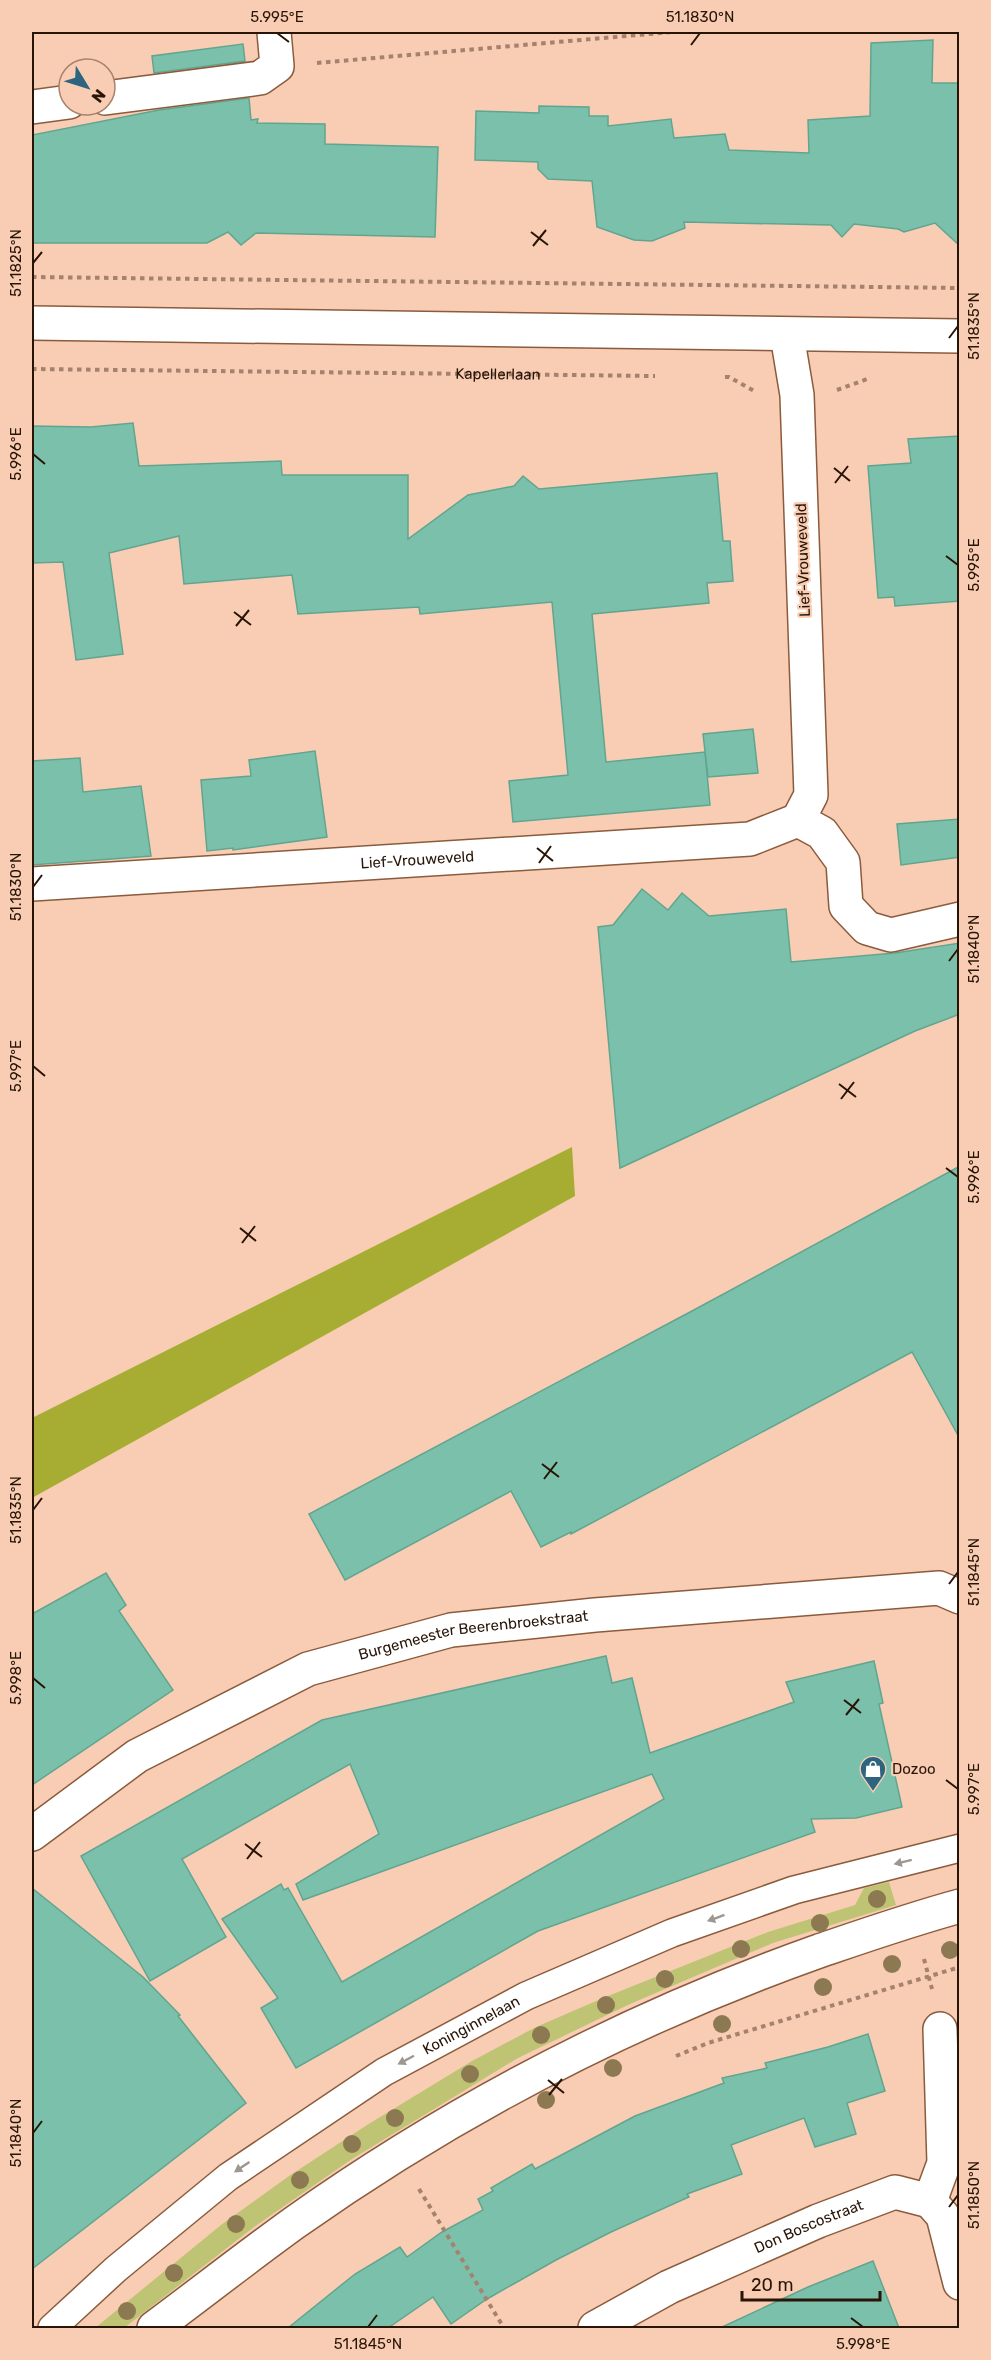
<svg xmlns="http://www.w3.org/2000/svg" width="991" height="2360" viewBox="0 0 991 2360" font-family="Rubik,sans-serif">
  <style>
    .green { fill: #bfc475 }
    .forest { fill: #a7ad32 }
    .building { fill: #7bc0aa; stroke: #61a590; stroke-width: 1.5 }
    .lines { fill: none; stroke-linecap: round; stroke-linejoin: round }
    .service-casing { stroke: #8b5b3d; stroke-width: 30 }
    .minor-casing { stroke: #8b5b3d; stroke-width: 36 }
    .tertiary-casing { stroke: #8b5b3d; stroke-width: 36 }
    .secondary-casing { stroke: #8b5b3d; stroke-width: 36 }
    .path { stroke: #a4826d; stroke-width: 4; stroke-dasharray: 4.5 4.5; stroke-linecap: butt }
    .service { stroke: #fff; stroke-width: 27 }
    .minor { stroke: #fff; stroke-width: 33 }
    .tertiary { stroke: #fff; stroke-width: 33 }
    .secondary { stroke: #fff; stroke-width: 33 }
    .tree { fill: #8c7951 }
    .oneway { fill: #9e9690 }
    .ticks { fill: none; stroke: #281508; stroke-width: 2 }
    .labels { text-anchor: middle; stroke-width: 4.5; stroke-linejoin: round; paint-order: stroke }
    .street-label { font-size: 15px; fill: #281508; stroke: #f9cdb3 }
    .poi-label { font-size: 15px; fill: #281508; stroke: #f9cdb3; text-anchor: start }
    .neatline { fill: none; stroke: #281508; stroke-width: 2 }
    .ticks-label { font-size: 15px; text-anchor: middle; fill: #281508 }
  </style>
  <rect width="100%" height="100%" fill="#f9cdb3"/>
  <polygon class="green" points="889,1882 896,1905 773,1943 630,2004 518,2058 352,2159 254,2227 124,2328 95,2328 221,2225 289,2176 367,2125 472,2061 536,2027 603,1998 768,1932 855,1905 864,1888"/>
  <polygon class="forest" points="572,1147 575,1196 32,1498 32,1418"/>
  <g class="building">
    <polygon points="933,40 932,83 960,83 960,246 935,223 904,232 898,229 854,224 842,237 831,225 684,222 685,228 652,241 634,240 597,227 592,181 548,179 538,169 538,162 475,160 476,111 539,113 539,106 589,107 589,116 608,116 608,126 671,119 674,138 725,134 729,150 809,153 808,120 870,116 871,43"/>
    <polygon points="243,44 245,61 154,73 152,56"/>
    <polygon points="249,98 251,120 258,119 257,123 325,124 325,144 438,147 435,237 256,233 241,245 228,232 207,243 32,243 32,135 159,110"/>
    <polygon points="133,423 139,466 281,461 282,475 408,475 408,539 468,495 514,486 523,476 539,489 717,473 723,541 730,541 733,581 707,583 709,603 592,614 606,762 705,752 710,805 513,822 509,781 568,775 552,602 420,614 419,607 298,614 292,575 184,584 179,536 109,553 123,654 76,660 63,562 32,563 32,426 91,427"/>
    <polygon points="960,436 960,601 895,606 894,597 878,598 868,466 911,463 908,439"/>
    <polygon points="753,729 758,773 708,777 703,734"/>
    <polygon points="315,751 327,837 233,850 233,848 207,851 201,780 251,776 249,760"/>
    <polygon points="80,758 83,792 141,786 151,856 32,865 32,761"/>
    <polygon points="960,819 960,857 901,865 897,824"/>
    <polygon points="642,889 668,910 682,893 709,916 786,909 791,962 895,953 960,943 960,1014 915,1031 620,1168 598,927 613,925"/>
    <polygon points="960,1166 960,1439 912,1352 571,1534 571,1532 541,1547 511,1491 345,1580 309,1514 692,1311"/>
    <polygon points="106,1573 126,1605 119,1611 173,1690 32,1785 32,1614"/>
    <polygon points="606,1656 612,1683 632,1678 650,1753 794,1702 786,1682 874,1661 883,1703 879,1704 902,1807 856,1818 811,1819 815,1832 538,1931 296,2068 261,2008 278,1998 222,1919 281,1884 284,1890 288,1888 342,1982 664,1799 652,1774 303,1900 296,1884 379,1834 350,1764 182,1859 226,1937 150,1981 81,1856 322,1720"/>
    <polygon points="32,1888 143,1977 180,2015 178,2016 246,2103 32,2269"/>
    <polygon points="868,2034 885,2091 847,2103 856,2134 815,2147 804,2118 731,2145 742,2174 687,2194 689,2197 611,2232 556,2260 487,2299 451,2324 433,2297 388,2328 288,2328 355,2274 400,2247 407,2257 442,2232 483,2210 478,2199 493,2191 491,2188 532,2164 535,2169 635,2116 724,2083 722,2078 767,2068 765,2063 828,2047"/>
    <polygon points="873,2261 899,2328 720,2328 808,2287"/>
  </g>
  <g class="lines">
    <g class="service-casing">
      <g id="service">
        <path id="s2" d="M52,2328L116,2269L228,2177L384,2072L526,1996L672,1933L794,1890L960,1848"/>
      </g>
    </g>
    <g class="minor-casing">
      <g id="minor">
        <polyline points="105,98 260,78 277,66 274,32"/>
        <polyline points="32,107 69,102"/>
        <polyline points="798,820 822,833 843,862 846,906 867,928 891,935 960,919"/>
        <path id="s3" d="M32,884L750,839L798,820L811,795L797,395L787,335"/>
        <path id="s4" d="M32,1834L137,1756L308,1669L451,1630L595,1615L939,1588L960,1597"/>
        <polyline points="930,2201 944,2163 940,2029"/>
        <polyline points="930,2201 943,2216 960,2283"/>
        <path id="s5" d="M595,2328L669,2287L818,2221L895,2192L930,2201"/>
      </g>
    </g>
    <g class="tertiary-casing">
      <polyline id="tertiary" points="32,323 960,336"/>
    </g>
    <g class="secondary-casing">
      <path id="secondary" d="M154,2328C201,2293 247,2257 294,2223C455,2109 633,2017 819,1951C866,1935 912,1919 960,1906"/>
    </g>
    <g class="path">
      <polyline points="317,63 672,32"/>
      <polyline points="32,277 960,288"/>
      <path id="s1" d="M32,369L655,376"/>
      <polyline points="725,377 729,377 756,392"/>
      <polyline points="837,390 870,378"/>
      <polyline points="924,1959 932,1989"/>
      <polyline points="676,2056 708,2043 960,1967"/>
      <polyline points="419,2189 504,2328"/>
    </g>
    <use href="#service" class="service"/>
    <use href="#minor" class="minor"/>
    <use href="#tertiary" class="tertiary"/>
    <use href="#secondary" class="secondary"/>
  </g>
  <g class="tree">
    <circle cx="877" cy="1899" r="9"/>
    <circle cx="820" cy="1923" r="9"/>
    <circle cx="741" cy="1949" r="9"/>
    <circle cx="950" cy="1950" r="9"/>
    <circle cx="892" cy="1964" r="9"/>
    <circle cx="665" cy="1979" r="9"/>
    <circle cx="823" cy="1987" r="9"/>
    <circle cx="606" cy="2005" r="9"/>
    <circle cx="722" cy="2024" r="9"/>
    <circle cx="541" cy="2035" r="9"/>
    <circle cx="613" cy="2068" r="9"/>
    <circle cx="470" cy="2074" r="9"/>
    <circle cx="546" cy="2100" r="9"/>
    <circle cx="395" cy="2118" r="9"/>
    <circle cx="352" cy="2144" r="9"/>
    <circle cx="300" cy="2180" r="9"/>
    <circle cx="236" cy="2224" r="9"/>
    <circle cx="174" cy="2273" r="9"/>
    <circle cx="127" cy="2311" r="9"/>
  </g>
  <defs><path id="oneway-solid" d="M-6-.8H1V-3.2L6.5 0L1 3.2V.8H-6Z" transform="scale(1.5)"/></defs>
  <g class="oneway">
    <use href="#oneway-solid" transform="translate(903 1862) rotate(166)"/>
    <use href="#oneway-solid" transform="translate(716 1918) rotate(160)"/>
    <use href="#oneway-solid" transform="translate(406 2060) rotate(152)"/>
    <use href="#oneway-solid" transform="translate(242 2167) rotate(146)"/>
  </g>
  <path class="ticks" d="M277,33L289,42M691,45L700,33M531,232L548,245M533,246L546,230M33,263L42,252M949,338L958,326M33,454L45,464M834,468L850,481M835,483L848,466M946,556L958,565M234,612L251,625M236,626L249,610M537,848L553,861M539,863L551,846M33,887L42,875M949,961L958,949M33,1066L45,1076M839,1084L856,1097M841,1099L854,1082M946,1168L958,1177M240,1228L256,1241M242,1243L255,1226M542,1464L559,1477M544,1479L557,1462M33,1510L42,1498M949,1584L958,1572M33,1678L45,1688M844,1700L861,1713M846,1715L859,1699M946,1780L958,1789M245,1844L262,1857M247,1859L260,1842M548,2080L564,2093M549,2095L562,2079M33,2133L42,2121M949,2207L958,2195M851,2318L863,2327M368,2327L377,2315"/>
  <defs>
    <g id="shop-pin" transform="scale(1.35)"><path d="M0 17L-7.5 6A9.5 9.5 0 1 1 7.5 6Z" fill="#2d647f" stroke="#f9cdb3"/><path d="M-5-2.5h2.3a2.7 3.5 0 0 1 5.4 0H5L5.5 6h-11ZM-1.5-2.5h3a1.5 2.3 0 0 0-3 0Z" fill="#fff"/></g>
  </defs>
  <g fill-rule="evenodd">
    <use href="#shop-pin" x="873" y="1769"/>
  </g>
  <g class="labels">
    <g class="street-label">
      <text dy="5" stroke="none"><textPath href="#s1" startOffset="466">Kapellerlaan</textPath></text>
      <text transform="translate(803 560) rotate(-92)" y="5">Lief-Vrouweveld</text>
      <text dy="5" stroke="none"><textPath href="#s3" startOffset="386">Lief-Vrouweveld</textPath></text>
      <text dy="5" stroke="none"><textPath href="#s4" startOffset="492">Burgemeester Beerenbroekstraat</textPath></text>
      <text dy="5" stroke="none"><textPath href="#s2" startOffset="519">Koninginnelaan</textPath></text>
      <text dy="5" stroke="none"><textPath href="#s5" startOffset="237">Don Boscostraat</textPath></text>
    </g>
    <g class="poi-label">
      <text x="892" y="1774">Dozoo</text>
    </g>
  </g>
  <rect width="991" height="2360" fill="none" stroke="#f9cdb3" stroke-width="66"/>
  <g transform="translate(87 87) rotate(128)"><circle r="28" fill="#f9cdb3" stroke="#a5836f" stroke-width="1.5"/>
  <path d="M0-4.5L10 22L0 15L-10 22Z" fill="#2d647f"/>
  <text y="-9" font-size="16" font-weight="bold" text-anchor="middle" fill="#281508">N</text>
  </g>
  <path d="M742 2291v9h138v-9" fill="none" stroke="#281508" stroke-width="3"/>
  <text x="751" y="2291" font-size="18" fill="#281508" stroke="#f9cdb3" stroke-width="4.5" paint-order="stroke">20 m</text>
  <rect x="33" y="33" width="925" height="2294" class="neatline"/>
  <g class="ticks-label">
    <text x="277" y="22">5.995°E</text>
    <text x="700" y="22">51.1830°N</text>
    <text transform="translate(16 263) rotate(-90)" y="5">51.1825°N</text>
    <text transform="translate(974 326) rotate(-90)" y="5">51.1835°N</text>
    <text transform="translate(16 454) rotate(-90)" y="5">5.996°E</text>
    <text transform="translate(974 565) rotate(-90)" y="5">5.995°E</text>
    <text transform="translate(16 887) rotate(-90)" y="5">51.1830°N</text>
    <text transform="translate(974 949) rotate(-90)" y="5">51.1840°N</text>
    <text transform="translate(16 1066) rotate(-90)" y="5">5.997°E</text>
    <text transform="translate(974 1177) rotate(-90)" y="5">5.996°E</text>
    <text transform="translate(16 1510) rotate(-90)" y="5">51.1835°N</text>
    <text transform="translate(974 1572) rotate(-90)" y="5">51.1845°N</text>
    <text transform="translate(16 1678) rotate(-90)" y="5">5.998°E</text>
    <text transform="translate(974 1789) rotate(-90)" y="5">5.997°E</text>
    <text transform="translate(16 2133) rotate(-90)" y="5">51.1840°N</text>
    <text transform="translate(974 2195) rotate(-90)" y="5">51.1850°N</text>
    <text x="368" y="2349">51.1845°N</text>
    <text x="863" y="2349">5.998°E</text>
  </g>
</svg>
